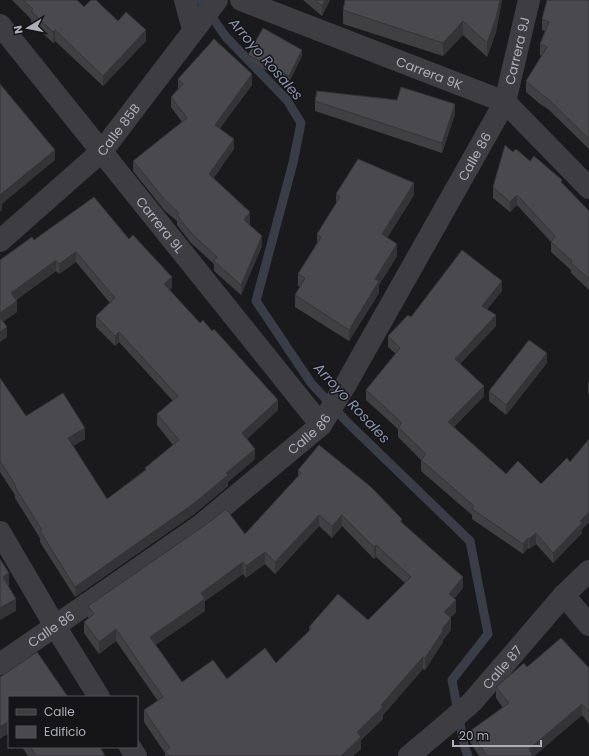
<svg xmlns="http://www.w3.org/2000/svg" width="589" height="756" viewBox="0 0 589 756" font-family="Poppins,sans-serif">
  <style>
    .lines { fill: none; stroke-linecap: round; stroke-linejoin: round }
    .stream { stroke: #383d47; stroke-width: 9 }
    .minor { stroke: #3e3d42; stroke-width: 22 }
    .wall { fill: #403f42; fill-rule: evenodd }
    .shaded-wall { fill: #343336 }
    .building { fill: #4a494d; stroke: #343336; fill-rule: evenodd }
    .labels { text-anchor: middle; stroke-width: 3; stroke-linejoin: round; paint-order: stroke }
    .street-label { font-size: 13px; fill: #aeaeb9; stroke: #151517 }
    .water-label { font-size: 14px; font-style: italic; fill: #8a94b0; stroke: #151517 }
  </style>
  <rect width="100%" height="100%" fill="#1a1a1c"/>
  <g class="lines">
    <polyline class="stream" points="200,0 226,37 287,100 301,123 293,163 256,301 311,383 347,422 470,541 488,634 452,680 464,745 468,756"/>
    <g class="minor">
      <polyline points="185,0 193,30"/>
      <path id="s1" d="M241,0L505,102L589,188"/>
      <path id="s2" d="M0,25L321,425"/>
      <path id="s3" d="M0,241L102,151L217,0"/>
      <polyline points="0,532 55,626 99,697"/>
      <polyline points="564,595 589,625"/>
      <path id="s4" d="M0,664L201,525L321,425L346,384L505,102L529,0"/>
      <polyline points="130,747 136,756"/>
      <path id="s5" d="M409,756L447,724L472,702L564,595L589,571"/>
    </g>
  </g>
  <g class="wall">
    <polygon points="12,0 77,0 84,7 118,21 146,41 103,86 55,41 53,43 31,22 31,19"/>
    <polygon points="303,0 330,0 322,16"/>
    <polygon points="345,0 502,0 496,32 487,57 463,35 443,56 343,24 343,10"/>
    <polygon points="589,0 589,149 548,109 540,104 526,92 526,81 542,56 540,55 540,44 545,31 542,30 542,19"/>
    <polygon points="248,55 302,56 289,82 248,61"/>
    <polygon points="178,79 252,85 220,128 234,149 213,178 250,223 249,224 262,246 241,295 214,271 214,264 191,243 177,225 177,221 165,211 133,171 133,161 182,122 171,107 171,97 178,89"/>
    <polygon points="397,100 455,114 442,153 315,111 315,101"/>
    <polygon points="513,152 530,161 562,183 589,211 589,290 571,273 571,270 551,252 551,242 517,205 510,212 493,198 493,187"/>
    <polygon points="336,194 414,195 387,238 397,256 379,285 379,293 349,341 295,307 295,295 300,287 298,286 298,274 317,245 317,234 336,204"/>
    <polygon points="129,239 172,288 170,290 278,410 247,439 255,459 228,482 228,486 193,515 75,597 40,542 40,538 15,498 15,495 0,472 0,378 26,416 85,439 73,446 107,499 145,470 145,468 173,445 157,425 157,414 173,401 119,342 115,346 96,327 96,316 110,303 76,262 59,274 56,271 16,300 17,312 3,321 7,337 0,342 0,261 34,240"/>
    <polygon points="502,291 487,309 496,326 460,364 484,396 454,427 506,474 541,484 589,522 582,529 582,533 553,563 536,544 529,549 528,548 523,554 472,519 472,515 421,471 421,460 398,437 398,429 366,400 366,390 396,354 388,347 388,336 411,317"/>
    <polygon points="547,363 506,415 489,401 489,391"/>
    <polygon points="589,382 589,394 588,393 588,383"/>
    <path d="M298,470L402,524L463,588L454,599L456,612L451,617V630L443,640V642L425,670L423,669L383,715V719L361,740V749L353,756H165V753L144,722V710L158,701L116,641L99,654L84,633V622L88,618V606L245,534L298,476ZM319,526L332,538L342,526L374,559L376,557L405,583L368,620L309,627V631L276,663L227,679L182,682L155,645L205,611V601L243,574L246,578L265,564L275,574Z"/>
    <polygon points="527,667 589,668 589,724 582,715 534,756 479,756 470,742 470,731 503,708 496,698 496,687"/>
    <polygon points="22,747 100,747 105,756 28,756"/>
  </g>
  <g class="shaded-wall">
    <polygon points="325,0 330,0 322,16 322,6"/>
    <polygon points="500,0 502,0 496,32 487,57 487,43"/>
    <polygon points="463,21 463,35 443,56 443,43"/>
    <polygon points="55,30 55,41 53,43 53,32"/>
    <polygon points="146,30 146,41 103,86 103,76"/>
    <polygon points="302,50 302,56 289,82 289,76"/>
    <polygon points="252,74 252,85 215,135 215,125"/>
    <polygon points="455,104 455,114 442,153 442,143"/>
    <polygon points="234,139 234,149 209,185 209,174"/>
    <polygon points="55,150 55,160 2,204 2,210 0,212 0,195"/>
    <polygon points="414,183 414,195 382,246 382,234"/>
    <polygon points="517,195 517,205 510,212 510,202"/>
    <polygon points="250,212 250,223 244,230 244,220"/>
    <polygon points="262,236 262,246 241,295 241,285"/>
    <polygon points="397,244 397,256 379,285 379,293 349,341 349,330 375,279"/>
    <polygon points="76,252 76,262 59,274 59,264"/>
    <polygon points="56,260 56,271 11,304 11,293"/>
    <polygon points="172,277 172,288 164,295 164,284"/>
    <polygon points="502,281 502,291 482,316 482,306"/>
    <polygon points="17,301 17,312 0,324 0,313"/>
    <polygon points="496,315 496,326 455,369 455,359"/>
    <polygon points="7,327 7,337 0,342 0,332"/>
    <polygon points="119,332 119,342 115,346 115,336"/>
    <polygon points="547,353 547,363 506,415 506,405"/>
    <polygon points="484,386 484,396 448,432 448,422"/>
    <polygon points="278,400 278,410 242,444 242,433"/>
    <polygon points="85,428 85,439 68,449 68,438"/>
    <polygon points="255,449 255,459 228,482 228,486 193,515 75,597 75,587 226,473"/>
    <polygon points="589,512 589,522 582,529 582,533 553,563 553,553 580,521"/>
    <polygon points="319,515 319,526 275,574 275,562"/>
    <polygon points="342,515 342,526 332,538 332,526"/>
    <polygon points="402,519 402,530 400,521"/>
    <polygon points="536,533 536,544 529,549 529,539"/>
    <polygon points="528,538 528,548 523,554 523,544"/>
    <polygon points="376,545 376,557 374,559 374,547"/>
    <polygon points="265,552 265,564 246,578 246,566"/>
    <polygon points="243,562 243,574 205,601 205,611 150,649 150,637 201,593"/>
    <polygon points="9,573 9,585 3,589 3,577"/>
    <polygon points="463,577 463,588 449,605 449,594"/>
    <polygon points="16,599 16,611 0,620 0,608"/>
    <polygon points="456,600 456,612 444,624 444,612"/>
    <polygon points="451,618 451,630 443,640 443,642 425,670 425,658 442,629"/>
    <polygon points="116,629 116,641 99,654 99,642"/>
    <polygon points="423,657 423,669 383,715 383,719 361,740 361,749 353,756 341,756 357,732 381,705"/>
    <polygon points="582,704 582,715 534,756 529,756 529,749"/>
    <polygon points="9,721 9,733 0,739 0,727"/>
  </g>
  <g class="building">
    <polygon points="23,0 77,0 84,7 91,0 96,0 118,21 126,12 146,30 103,76 55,30 53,32 31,11 33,9"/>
    <polygon points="315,0 325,0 322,6"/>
    <polygon points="345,0 500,0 496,18 487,43 463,21 443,43 343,10"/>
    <polygon points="547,0 589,0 589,139 548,99 540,93 526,81 547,47 540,44 549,22 542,19"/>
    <polygon points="263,28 302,50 289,76 248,55"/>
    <polygon points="214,39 252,74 215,125 234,139 209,174 250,212 244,220 262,236 241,285 214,261 217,257 191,233 177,215 179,213 165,200 133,161 187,118 171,97 183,84 178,79"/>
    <polygon points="0,84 55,150 0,195"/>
    <polygon points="401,87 455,104 442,143 315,101 317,91 397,100"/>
    <polygon points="505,145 513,152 516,149 530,161 534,156 562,180 561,182 589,211 589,279 571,263 572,261 551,242 555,236 517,195 510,202 493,187"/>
    <polygon points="358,159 414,183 382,234 397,244 375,279 379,281 349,330 295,295 305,278 298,274 321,237 317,234 340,197 336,194"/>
    <polygon points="94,197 129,239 133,235 172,277 164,284 200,323 203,320 212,331 214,329 278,400 242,433 255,449 226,473 228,475 193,504 75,587 40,531 42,530 15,487 16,486 0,461 0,378 26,416 63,393 85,428 68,438 107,499 146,470 145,468 179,440 157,414 178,396 119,332 115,336 96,316 115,298 76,252 59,264 56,260 11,293 17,301 0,313 0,260 32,237 34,240"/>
    <polygon points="462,250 502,281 482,306 496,315 455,359 484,386 448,422 506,474 518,461 541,484 567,458 570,462 589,439 589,512 580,521 582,523 553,553 536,533 529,539 528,538 523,544 472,509 474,506 421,460 426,454 398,427 402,423 366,390 400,348 388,336 408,315 411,317"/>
    <polygon points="0,317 7,327 0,332"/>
    <polygon points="529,340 547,353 506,405 489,391"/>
    <path d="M319,445L371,487L402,519L400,521L463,577L449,594L456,600L444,612L451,618L442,629L443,631L425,658L423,657L381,705L383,707L357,732L361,737L341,756H169L165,751L170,748L144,710L163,697L116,629L99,642L84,622L94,614L88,606L208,523L226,509L245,534L301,473L298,470ZM319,515L332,526L342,515L374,547L376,545L411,577L368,620L338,594L309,627L311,629L276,663L265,648L227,679L213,660L182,682L150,637L205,599L201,593L243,562L246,566L265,552L275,562Z"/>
    <polygon points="0,559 9,573 3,577 16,599 0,608"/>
    <polygon points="561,638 589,668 589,712 582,704 529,749 533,756 487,756 470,731 509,703 496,687 524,663 527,667"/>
    <polygon points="37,652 68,697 9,697 9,721 0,727 0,677"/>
    <polygon points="30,747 100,747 105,756 36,756"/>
  </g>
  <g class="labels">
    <g class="street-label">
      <text dy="5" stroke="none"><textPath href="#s4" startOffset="825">Carrera 9J</textPath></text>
      <text dy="5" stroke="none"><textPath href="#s1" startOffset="202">Carrera 9K</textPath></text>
      <text dy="5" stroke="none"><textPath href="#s3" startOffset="163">Calle 85B</textPath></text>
      <text dy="5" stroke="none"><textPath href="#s4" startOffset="710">Calle 86</textPath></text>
      <text dy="5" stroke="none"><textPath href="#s2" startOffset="256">Carrera 9L</textPath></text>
      <text dy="5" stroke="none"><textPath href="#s4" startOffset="386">Calle 86</textPath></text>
      <text dy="5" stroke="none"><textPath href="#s4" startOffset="62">Calle 86</textPath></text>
      <text dy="5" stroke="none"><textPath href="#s5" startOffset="129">Calle 87</textPath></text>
    </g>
    <g class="water-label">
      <text transform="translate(266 59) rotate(49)" y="5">Arroyo Rosales</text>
      <text transform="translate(352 403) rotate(47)" y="5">Arroyo Rosales</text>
    </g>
  </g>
  <rect x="8" y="696" width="130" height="52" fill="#151517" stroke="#525258"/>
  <rect x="16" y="709" width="20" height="6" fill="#3e3d42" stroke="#525258"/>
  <text x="44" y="716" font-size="12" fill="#aeaeb9">Calle</text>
  <rect x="16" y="726" width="20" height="12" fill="#4a494d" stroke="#525258"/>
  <text x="44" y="736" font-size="12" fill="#aeaeb9">Edificio</text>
  <g transform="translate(28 28) rotate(260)" stroke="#151517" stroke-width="3" paint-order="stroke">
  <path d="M0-3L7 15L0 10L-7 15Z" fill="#aeaeb9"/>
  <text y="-6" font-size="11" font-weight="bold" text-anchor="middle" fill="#aeaeb9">N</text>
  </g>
  <path d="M453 740v6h88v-6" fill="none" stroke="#aeaeb9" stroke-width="2"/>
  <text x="459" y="740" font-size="12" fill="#aeaeb9" stroke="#151517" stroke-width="3" paint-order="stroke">20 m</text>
</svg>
